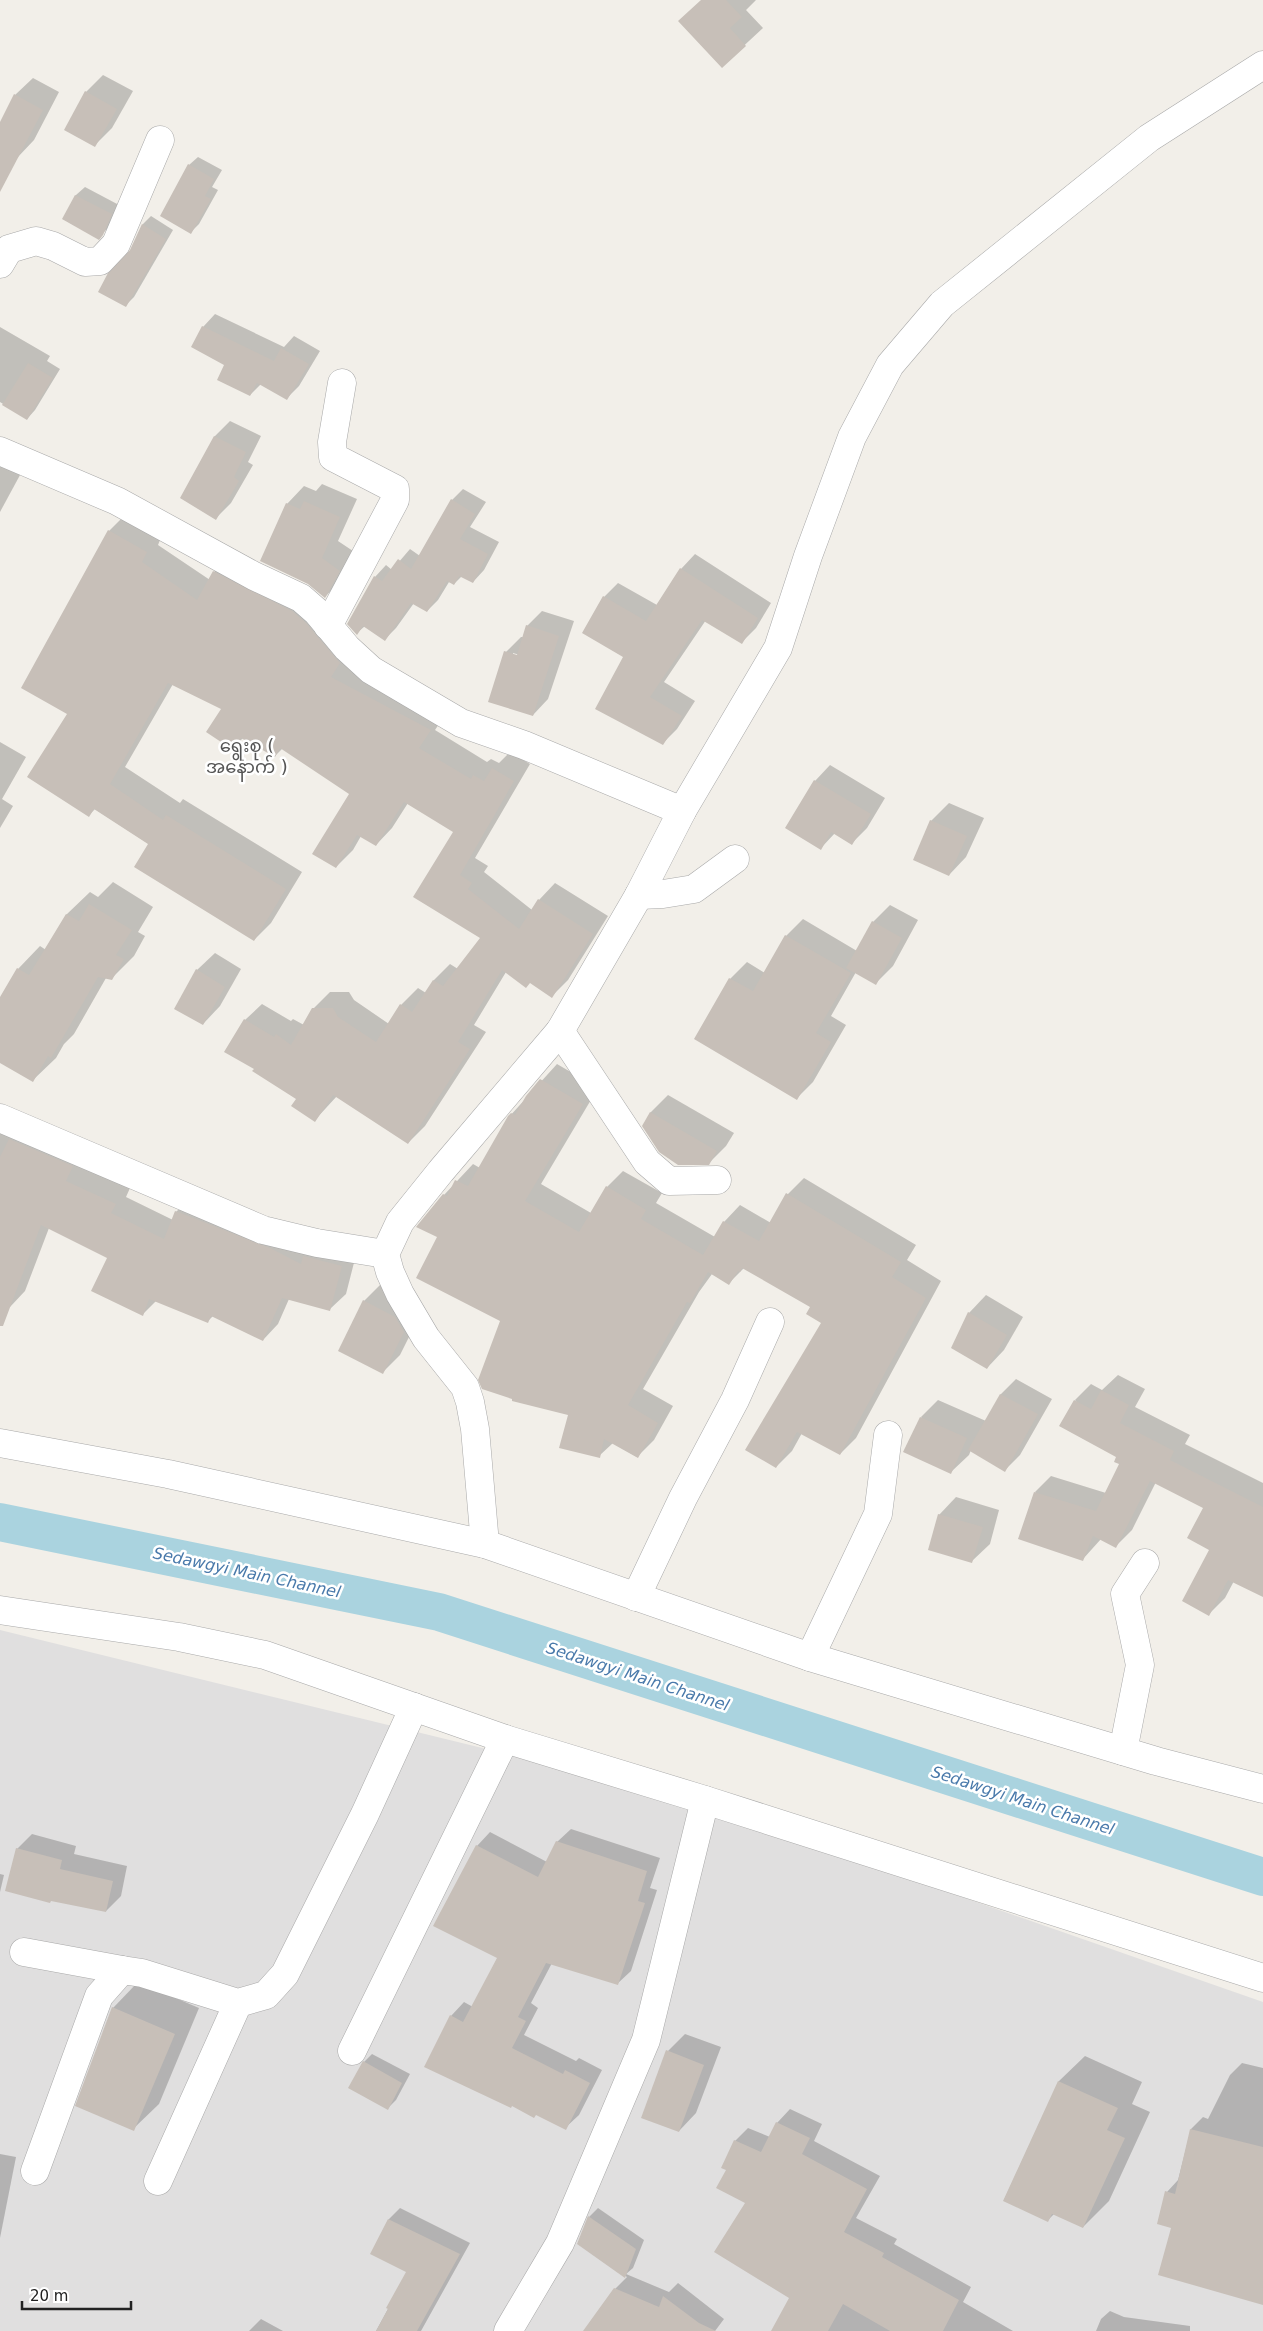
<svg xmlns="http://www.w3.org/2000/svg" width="1263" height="2331" viewBox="0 0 1263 2331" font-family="'DejaVu Sans','Noto Sans Myanmar',sans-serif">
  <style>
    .residential { fill: #e0dfdf }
    .shadow { fill: #0003; fill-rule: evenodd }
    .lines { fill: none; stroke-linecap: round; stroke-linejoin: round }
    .canal { stroke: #aad3df; stroke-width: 38 }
    .building { fill: #c7bfb8 }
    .minor-casing { stroke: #a9a9a9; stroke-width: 29 }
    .tertiary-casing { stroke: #a9a9a9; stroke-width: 29 }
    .minor { stroke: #fff; stroke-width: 28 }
    .tertiary { stroke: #fff; stroke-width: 28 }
    .labels { text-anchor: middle; stroke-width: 5; stroke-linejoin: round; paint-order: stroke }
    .water-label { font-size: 16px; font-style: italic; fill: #4a7aab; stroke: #fff }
    .quarter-label { font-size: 18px; fill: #555; stroke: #fff }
  </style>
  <rect width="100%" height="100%" fill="#f2efe9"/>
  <polygon class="residential" points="0,1630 658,1791 1263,2002 1263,2331 0,2331"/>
  <g class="shadow">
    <polygon points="702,0 756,0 746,10 763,28 722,66"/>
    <polygon points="103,75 133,91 112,128 95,145 86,92"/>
    <polygon points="33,78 59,92 34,140 17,158 0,181 0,124 15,95"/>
    <polygon points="198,157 222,170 212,187 218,190 199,224 191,232 189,165"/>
    <polygon points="85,187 119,205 111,225 98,238 63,219 76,195"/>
    <polygon points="151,216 173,230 134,297 125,306 131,251 143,224"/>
    <polygon points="215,314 284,347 294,336 320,351 299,386 287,398 261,384 250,395 225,364 203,327"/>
    <polygon points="0,327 50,356 47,361 60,369 35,410 27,419 0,402"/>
    <polygon points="230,421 261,436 248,462 253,465 231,503 216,518 181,498 215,436"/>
    <polygon points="0,450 26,464 0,512"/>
    <polygon points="322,484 357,499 338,541 356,553 342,579 325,597 287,504 304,486 316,491"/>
    <polygon points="463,489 486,502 470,527 499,542 484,570 473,582 462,576 454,584 449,582 438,600 427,611 414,603 396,628 385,639 365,626 357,633 375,577 386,565 392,570 410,549 420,556 452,500"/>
    <polygon points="126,514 162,535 158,545 210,580 214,572 231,556 447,712 435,730 487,762 491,759 499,763 510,752 530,764 475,858 488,866 484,872 532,910 539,900 555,883 608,916 568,980 552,996 531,982 506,972 474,1025 486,1032 425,1126 408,1143 337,1096 315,1120 298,1099 255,1069 245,1020 262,1004 291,1021 293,1019 304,1025 313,1009 330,992 349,992 354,1000 389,1024 401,1005 418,988 426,993 434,980 450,964 458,969 482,938 415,897 455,831 408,803 392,828 376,845 361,836 353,850 336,867 351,793 283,748 275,756 243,738 233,748 223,709 173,684 125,767 180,803 183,799 302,872 271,923 254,940 149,844 95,809 89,815 69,714 109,531"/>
    <polygon points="695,554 771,603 756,628 742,642 706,620 664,682 695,701 677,729 663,743 624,656 604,597 618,583 657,605 681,569"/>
    <path d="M542,611L574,621L548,699L533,715L506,652L521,637H523L527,626ZM513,653L523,656H513Z"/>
    <polygon points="0,742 26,757 2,799 13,806 0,828"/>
    <polygon points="830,765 885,798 867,828 852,843 835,833 821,848 815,781"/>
    <polygon points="949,803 984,818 966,857 949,875 931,821"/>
    <polygon points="113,882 153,907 138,932 145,936 134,956 111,979 106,978 74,1034 64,1044 56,1058 33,1080 0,1061 0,999 18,969 40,946 46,950 67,914 90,892 98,897"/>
    <polygon points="890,905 918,920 893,966 876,983 856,972 831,1016 846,1025 813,1082 797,1098 696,1038 730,979 747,962 765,973 786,936 803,919 857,951 873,922"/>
    <polygon points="215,953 241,969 220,1006 203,1024 197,970"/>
    <polygon points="557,1064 598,1088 541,1184 591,1213 607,1187 623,1171 662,1193 656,1203 715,1237 724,1222 740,1205 771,1223 788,1194 804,1178 916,1245 907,1260 941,1281 856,1438 840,1454 802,1433 792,1451 776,1467 823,1322 812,1307 744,1268 729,1283 712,1274 699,1292 643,1389 673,1406 654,1440 637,1457 613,1443 599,1456 502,1321 438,1237 444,1195 473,1164 480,1168 509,1117"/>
    <polygon points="668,1095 734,1133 726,1146 709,1163 643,1126 651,1112"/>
    <polygon points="0,1107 130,1188 126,1197 173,1220 176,1212 192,1196 357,1251 346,1294 330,1309 289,1299 278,1324 263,1340 213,1316 208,1321 157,1300 143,1314 109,1257 49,1228 25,1291 10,1307 0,1303"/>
    <polygon points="381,1284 421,1313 400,1355 383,1372 364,1301"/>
    <polygon points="986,1295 1023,1317 1004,1350 987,1368 969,1313"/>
    <polygon points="1118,1375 1145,1389 1135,1407 1190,1435 1185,1444 1263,1483 1263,1595 1234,1581 1225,1598 1209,1614 1211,1549 1204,1507 1156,1482 1132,1530 1116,1546 1101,1539 1083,1559 1035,1492 1051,1476 1106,1493 1120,1464 1118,1457 1075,1400 1091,1384 1102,1390"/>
    <polygon points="1016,1379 1052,1399 1020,1455 1005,1470 971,1450 969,1455 951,1472 921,1417 938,1400 986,1421 1001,1394"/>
    <polygon points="956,1497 999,1510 990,1544 972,1561 939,1515"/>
    <polygon points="571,1829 660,1858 650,1888 657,1890 631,1971 617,1984 552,1963 531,2003 538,2008 524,2035 576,2061 579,2058 602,2070 579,2115 565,2128 451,2016 464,2002 473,2007 498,1957 477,1846 490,1832 547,1862 557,1842"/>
    <polygon points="32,1834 76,1846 74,1854 127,1866 121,1896 106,1911 17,1849"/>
    <polygon points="0,1874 4,1875 0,1892"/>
    <polygon points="138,1982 199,2008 159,2104 133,2129 113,2008"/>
    <polygon points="685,2034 721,2047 696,2113 679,2131 668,2051"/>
    <polygon points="372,2054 410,2074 396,2100 388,2108 364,2062"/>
    <polygon points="1085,2056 1142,2082 1132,2104 1150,2112 1109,2201 1083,2227 1055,2213 1048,2220 1004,2200 1059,2081"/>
    <polygon points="1242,2063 1263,2068 1263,2299 1172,2227 1167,2192 1178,2180 1191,2129 1203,2117 1208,2119 1230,2075"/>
    <polygon points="790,2109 822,2124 814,2141 880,2176 856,2218 897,2239 894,2244 971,2287 963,2302 1013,2331 775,2331 790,2298 746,2203 728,2169 735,2141 748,2128 770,2137 777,2123"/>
    <polygon points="0,2154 16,2157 0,2238"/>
    <polygon points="400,2208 470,2243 421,2331 376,2331 408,2272 372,2254 389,2219"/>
    <polygon points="598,2208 644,2240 633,2268 626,2274 669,2292 678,2283 724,2319 715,2331 585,2331 615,2289 627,2277 578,2243 589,2217"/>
    <polygon points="1110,2311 1124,2317 1190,2326 1190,2331 1096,2331 1101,2319"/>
    <polygon points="261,2319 283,2331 249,2331"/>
  </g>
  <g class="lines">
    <polyline class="canal" points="0,1522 439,1612 1263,1877"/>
  </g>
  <g class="building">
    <polygon points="701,0 726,0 742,17 730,28 746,46 722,68 678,21"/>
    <polygon points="85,91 117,109 95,147 64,130"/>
    <polygon points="14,94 43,110 0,192 0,122"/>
    <polygon points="188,164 214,179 205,196 211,199 191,234 160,216"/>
    <polygon points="75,195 112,214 103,235 99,240 62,219"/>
    <polygon points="142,224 166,239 126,307 98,292 108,273 130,250"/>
    <polygon points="202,326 274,361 281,348 309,364 287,400 257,383 250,396 217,380 224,365 191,347"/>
    <polygon points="28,363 53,378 27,420 2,405"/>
    <polygon points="214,436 246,452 234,477 239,481 216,520 180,498"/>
    <polygon points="451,499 475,514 460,539 488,554 473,583 459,576 454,585 447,581 427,612 411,603 385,641 363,626 357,635 347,624 374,576 382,581 398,559 411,569"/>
    <polygon points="304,501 340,517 322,558 340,571 325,598 308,584 260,561 286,503 300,509"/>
    <polygon points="108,530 147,552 142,562 197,600 213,571 292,611 306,623 340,663 331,677 431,730 419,748 471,779 473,775 484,781 492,768 514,781 460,875 472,883 468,889 519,929 538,899 593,934 552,998 530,983 526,988 502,970 458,1042 470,1049 408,1144 333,1095 315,1122 291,1106 296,1099 252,1071 254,1069 224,1052 244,1019 274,1037 276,1034 291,1045 312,1008 333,1008 338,1017 376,1042 400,1004 412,1012 433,980 443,986 480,938 413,897 453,832 404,802 376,846 357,835 336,868 312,854 349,794 280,748 275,757 241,738 233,750 206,732 221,709 168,683 110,784 163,820 166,815 286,889 254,941 134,867 148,844 94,809 89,817 27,777 67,714 21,688"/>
    <polygon points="680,568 758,618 742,644 702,620 650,697 682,716 663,745 595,709 623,657 582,633 603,596 646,621"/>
    <polygon points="526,625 559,636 533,716 488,702 504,651 517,655"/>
    <polygon points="814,780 871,814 852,845 831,832 821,850 785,828"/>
    <polygon points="930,820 967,836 949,876 913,860"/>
    <polygon points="89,904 132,930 116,955 124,959 112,980 98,977 51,1058 48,1056 33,1082 0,1063 0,997 17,968 29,975 66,914 79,921"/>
    <polygon points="872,921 902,938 876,985 846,968"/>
    <polygon points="785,935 851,973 816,1033 831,1042 797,1100 694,1039 729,978 753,991"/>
    <polygon points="196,969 225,987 203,1025 174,1009"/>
    <polygon points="540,1079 583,1104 525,1201 579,1232 606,1186 646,1210 641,1219 703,1255 723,1221 759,1241 786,1193 901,1262 892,1277 926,1298 840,1455 797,1432 776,1468 745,1450 821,1323 806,1314 810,1307 742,1268 740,1272 738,1271 729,1285 708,1272 690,1303 687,1302 628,1405 658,1423 638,1458 604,1439 600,1458 559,1448 568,1415 512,1401 512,1399 482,1389 478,1380 500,1321 416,1278 437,1237 416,1227 443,1194 447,1196 455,1180 468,1186 508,1116 511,1113 515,1115 526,1096"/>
    <polygon points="650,1112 717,1151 709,1165 678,1165 659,1152 642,1126"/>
    <polygon points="9,1139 73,1166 66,1181 116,1204 111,1213 164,1239 175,1211 270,1248 301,1264 303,1256 342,1266 330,1311 282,1298 263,1341 211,1316 208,1323 149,1299 143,1316 91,1291 107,1258 41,1225 3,1326 0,1326 0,1157"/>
    <polygon points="363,1300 395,1317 404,1332 383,1374 338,1351"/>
    <polygon points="968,1312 1007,1335 987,1369 951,1348"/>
    <polygon points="1101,1390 1129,1405 1120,1423 1174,1451 1170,1460 1263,1507 1263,1597 1228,1580 1209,1616 1182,1601 1209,1550 1187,1538 1203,1508 1150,1481 1116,1548 1093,1536 1083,1561 1018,1539 1034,1492 1096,1511 1119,1464 1114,1462 1116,1457 1059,1426 1074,1400 1091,1409"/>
    <polygon points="1000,1394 1038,1414 1005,1472 968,1450"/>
    <polygon points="920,1417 967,1438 951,1474 903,1452"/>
    <polygon points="938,1514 983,1527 972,1563 928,1550"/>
    <polygon points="556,1841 647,1871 638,1901 645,1903 618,1985 546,1963 518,2017 526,2021 512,2048 563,2074 565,2070 590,2083 566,2130 536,2115 534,2118 512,2106 511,2108 424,2067 450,2015 463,2022 497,1958 433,1926 476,1845 538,1877"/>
    <polygon points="16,1848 62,1860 60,1869 113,1881 106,1912 51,1901 50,1903 5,1891"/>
    <polygon points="112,2007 175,2034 134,2131 75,2106"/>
    <polygon points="666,2050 704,2065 679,2132 641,2118"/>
    <polygon points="363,2061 402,2083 388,2110 348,2088"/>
    <polygon points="1058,2081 1118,2108 1107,2130 1125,2138 1083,2228 1052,2214 1048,2222 1003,2201"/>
    <polygon points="776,2122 810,2138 802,2154 867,2189 844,2232 884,2253 882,2257 959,2300 943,2331 890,2331 843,2304 828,2331 771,2331 789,2298 714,2252 745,2203 716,2188 726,2170 721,2168 734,2140 761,2152"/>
    <polygon points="1190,2129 1263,2147 1263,2305 1158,2275 1171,2228 1157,2224 1165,2191 1175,2194"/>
    <polygon points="588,2216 636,2249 625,2278 577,2244"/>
    <polygon points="388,2219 460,2254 417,2331 376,2331 388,2309 386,2308 406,2272 370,2254"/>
    <polygon points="614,2288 659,2307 663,2296 699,2323 716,2331 583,2331"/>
  </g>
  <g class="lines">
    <g class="minor-casing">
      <g id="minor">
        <polyline points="0,264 9,249 36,241 53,246 85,262 100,261 116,244 160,140"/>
        <polyline points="0,451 117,501 254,576 301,598 317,612 347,648 371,670 461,723 524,745 682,811"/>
        <polyline points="328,626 395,500 395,489 333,457 332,442 342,383"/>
        <polyline points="639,895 663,894 694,889 735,859"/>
        <polyline points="560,1031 647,1162 669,1181 717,1180"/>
        <polyline points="0,1118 263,1230 317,1243 385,1254"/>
        <polyline points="485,1544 475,1429 470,1402 465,1387 426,1338 400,1294 390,1272 385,1254 400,1222 441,1171 560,1031 639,895 682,811 778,648 808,556 852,437 890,365 942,304 1149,138 1263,65"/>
        <polyline points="636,1597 683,1498 735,1400 770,1322"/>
        <polyline points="0,1610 179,1637 265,1655 505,1739 705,1800 1263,1978"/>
        <polyline points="810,1657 878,1514 888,1435"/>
        <polyline points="1123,1751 1140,1665 1125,1594 1145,1563"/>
        <polyline points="24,1952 122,1970"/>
        <polyline points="352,2051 505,1739"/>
        <polyline points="35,2171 99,1996 122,1970 142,1973 238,2003 266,1995 285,1974 365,1814 414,1707"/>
        <polyline points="158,2181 238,2003"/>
        <polyline points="508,2331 560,2243 646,2040 705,1800"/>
      </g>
    </g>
    <g class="tertiary-casing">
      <polyline id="tertiary" points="0,1443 168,1474 485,1544 810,1657 1156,1761 1263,1789"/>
    </g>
    <use href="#minor" class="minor"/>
    <use href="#tertiary" class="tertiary"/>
  </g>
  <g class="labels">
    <g class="water-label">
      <text transform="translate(247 1572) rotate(12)" y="6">Sedawgyi Main Channel</text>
      <text transform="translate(638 1676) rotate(18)" y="6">Sedawgyi Main Channel</text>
      <text transform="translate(1023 1800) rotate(18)" y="6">Sedawgyi Main Channel</text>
    </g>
    <g class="quarter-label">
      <text x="247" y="752">ရွေးစု (<tspan x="247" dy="21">အနောက် )</tspan></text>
    </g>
  </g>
  <path d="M22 2301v8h109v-8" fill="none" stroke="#222222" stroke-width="2.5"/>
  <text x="30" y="2301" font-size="15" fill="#222222" stroke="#ffffff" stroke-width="4" paint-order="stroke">20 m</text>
</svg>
